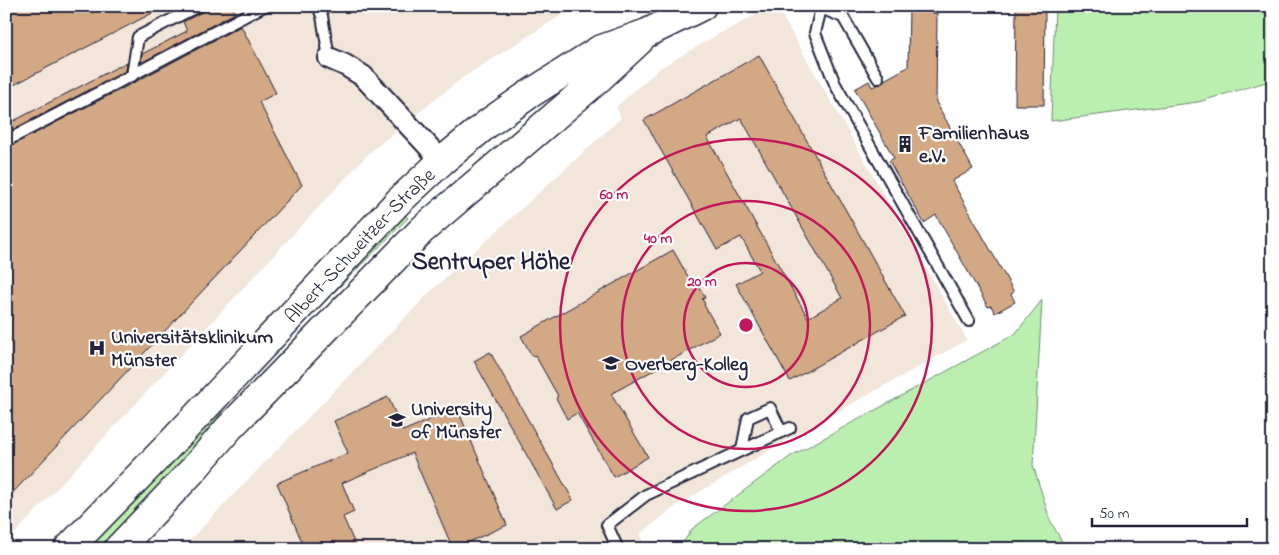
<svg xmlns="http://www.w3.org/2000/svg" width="1279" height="555" viewBox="0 0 1279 555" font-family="'Indie Flower',sans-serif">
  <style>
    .built { fill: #f2e5da }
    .green { fill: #bbefaf; stroke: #6e8875 }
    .building { fill: #d3a885; stroke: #22223b; fill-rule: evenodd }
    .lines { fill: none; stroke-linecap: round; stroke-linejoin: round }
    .lane-casing { stroke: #22223b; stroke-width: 14 }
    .street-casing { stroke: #22223b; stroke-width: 24 }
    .secondary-casing { stroke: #22223b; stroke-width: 31 }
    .lane { stroke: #fff; stroke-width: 10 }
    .street { stroke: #fff; stroke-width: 20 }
    .secondary { stroke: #fff; stroke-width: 28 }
    .ring { fill: none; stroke: #c2185b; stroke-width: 2.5 }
    .labels { text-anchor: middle; stroke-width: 4.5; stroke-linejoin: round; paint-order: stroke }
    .poi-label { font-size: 20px; font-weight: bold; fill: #22223b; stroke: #fff; text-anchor: start }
    .street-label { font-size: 20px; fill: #22223b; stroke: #fff }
    .district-label { font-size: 25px; font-weight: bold; fill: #22223b; stroke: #fff }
    .centre { fill: #c2185b; stroke: #fff; stroke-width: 2.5 }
    .ring-label { font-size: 15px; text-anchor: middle; font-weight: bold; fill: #c2185b; stroke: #fff; stroke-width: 4.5; stroke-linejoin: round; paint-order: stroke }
  </style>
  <rect width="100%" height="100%" fill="#fff"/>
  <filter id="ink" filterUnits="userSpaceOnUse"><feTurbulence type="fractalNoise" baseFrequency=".02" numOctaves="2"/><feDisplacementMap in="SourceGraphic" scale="10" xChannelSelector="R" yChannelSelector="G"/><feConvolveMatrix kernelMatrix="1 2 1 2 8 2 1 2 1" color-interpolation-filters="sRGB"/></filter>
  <g filter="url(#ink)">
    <g class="built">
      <polygon points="6,6 576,6 462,78 369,153 6,543"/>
      <polygon points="777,7 967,340 799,433 676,506 640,534 646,549 181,549 430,292 621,118 616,107 660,68 717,35 754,16"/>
    </g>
    <g class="green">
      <polygon points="1055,6 1249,6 1273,18 1273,80 1198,102 1051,121"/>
      <polygon points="402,212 408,218 245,382 221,413 196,451 107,549 81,549"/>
      <polygon points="1042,300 1033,465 1050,520 1066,549 679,549 692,529 791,456 1015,334"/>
    </g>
    <g class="building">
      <polygon points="6,6 166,6 6,89"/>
      <polygon points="205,6 231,6 235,13 141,63 142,54 187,31 183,22 202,12"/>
      <polygon points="909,6 932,6 932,13 937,13 936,102 973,169 952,181 1014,292 1011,294 1015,302 995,313 991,306 988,307 936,215 924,223 889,161 894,158 855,89 869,81 872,87 877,85 881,84 884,80 908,67"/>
      <polygon points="1016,6 1045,6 1044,105 1015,105"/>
      <polygon points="241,26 276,93 259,102 302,185 6,500 6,148 135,82"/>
      <path d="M759,55L905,316L790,381L736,284L760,271L741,237L717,250L644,120ZM741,118L842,298L808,318L707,137Z"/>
      <polygon points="127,62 126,71 6,133 6,125"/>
      <polygon points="673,250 690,280 691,279 694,283 696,282 704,295 704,296 705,298 702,299 705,304 704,305 720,333 611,394 648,457 614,477 577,413 567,419 556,398 558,396 535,355 532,356 521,336"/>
      <polygon points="490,352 573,500 557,509 474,361"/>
      <polygon points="388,397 403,431 457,408 507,525 453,549 412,453 342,483 354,512 343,517 357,549 305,549 277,483 348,453 334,421"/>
    </g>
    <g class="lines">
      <g class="lane-casing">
        <g id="lane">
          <polyline points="318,6 322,16 329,58"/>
          <polyline points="820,6 821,8 815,33 835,84 969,321"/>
          <polyline points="821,8 843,17 878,78"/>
          <polyline points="132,76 138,37 198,6"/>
          <polyline points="6,141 264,6"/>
          <polyline points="742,450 748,418 770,408 781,431"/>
          <polyline points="618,549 607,525 646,495 790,428"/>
        </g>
      </g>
      <g class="street-casing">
        <polyline id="street" points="329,58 345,65 363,76 442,161"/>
      </g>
      <g class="secondary-casing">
        <g id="secondary">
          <path id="s1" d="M68,549L174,440L398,202L442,161L487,124L528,95L599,50L647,33L702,6"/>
          <polyline points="118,549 192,471 229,428 422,230 597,80 639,41"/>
        </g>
      </g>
      <use href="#lane" class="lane"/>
      <use href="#street" class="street"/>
      <use href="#secondary" class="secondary"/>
    </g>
  </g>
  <g class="ring">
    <circle cx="746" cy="325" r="62"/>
    <circle cx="746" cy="325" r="124"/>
    <circle cx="746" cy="325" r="186"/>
  </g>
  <defs>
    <g id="building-bare" transform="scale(1.35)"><path d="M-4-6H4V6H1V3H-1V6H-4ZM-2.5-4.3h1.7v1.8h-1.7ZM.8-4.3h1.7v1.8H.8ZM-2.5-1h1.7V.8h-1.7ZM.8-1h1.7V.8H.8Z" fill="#22223b" stroke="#fff" stroke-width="2.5" paint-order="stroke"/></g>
    <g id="hospital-bare" transform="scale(1.35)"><path d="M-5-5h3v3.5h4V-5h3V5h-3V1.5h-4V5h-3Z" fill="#22223b" stroke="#fff" stroke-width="2.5" paint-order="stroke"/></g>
    <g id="school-bare" transform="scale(1.35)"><path d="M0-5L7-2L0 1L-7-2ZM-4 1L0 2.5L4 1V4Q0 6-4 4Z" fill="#22223b" stroke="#fff" stroke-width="2.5" paint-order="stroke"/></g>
    <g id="university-bare" transform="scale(1.35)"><path d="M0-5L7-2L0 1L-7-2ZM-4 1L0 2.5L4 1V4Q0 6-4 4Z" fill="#22223b" stroke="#fff" stroke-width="2.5" paint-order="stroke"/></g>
  </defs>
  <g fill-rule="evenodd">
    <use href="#building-bare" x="905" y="144"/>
    <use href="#hospital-bare" x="97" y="348"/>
    <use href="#school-bare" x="611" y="363"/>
    <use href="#university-bare" x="397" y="420"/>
  </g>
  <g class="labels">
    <g class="poi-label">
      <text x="919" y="139">Familienhaus<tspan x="919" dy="23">e.V.</tspan></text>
      <text x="111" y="343">Universitätsklinikum<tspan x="111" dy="23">Münster</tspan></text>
      <text x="625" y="370">Overberg-Kolleg</text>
      <text x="411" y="415">University<tspan x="411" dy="23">of Münster</tspan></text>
    </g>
    <g class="street-label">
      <text dy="7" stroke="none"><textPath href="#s1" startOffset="421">Albert-Schweitzer-Straße</textPath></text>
    </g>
    <g class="district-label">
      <text x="491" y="269">Sentruper Höhe</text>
    </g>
  </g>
  <circle cx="746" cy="325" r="8" class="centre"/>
  <g class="ring-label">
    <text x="614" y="199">60 m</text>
    <text x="658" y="243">40 m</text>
    <text x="702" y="286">20 m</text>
  </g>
  <rect width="1279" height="555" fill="none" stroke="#fff" stroke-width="25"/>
  <rect x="12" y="12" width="1254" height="530" fill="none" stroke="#22223b" stroke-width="2" filter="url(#ink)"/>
  <path d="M1092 518v8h155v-8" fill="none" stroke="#22223b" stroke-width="2.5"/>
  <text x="1099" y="518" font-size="15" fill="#22223b" stroke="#ffffff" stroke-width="4" paint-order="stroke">50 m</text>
</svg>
